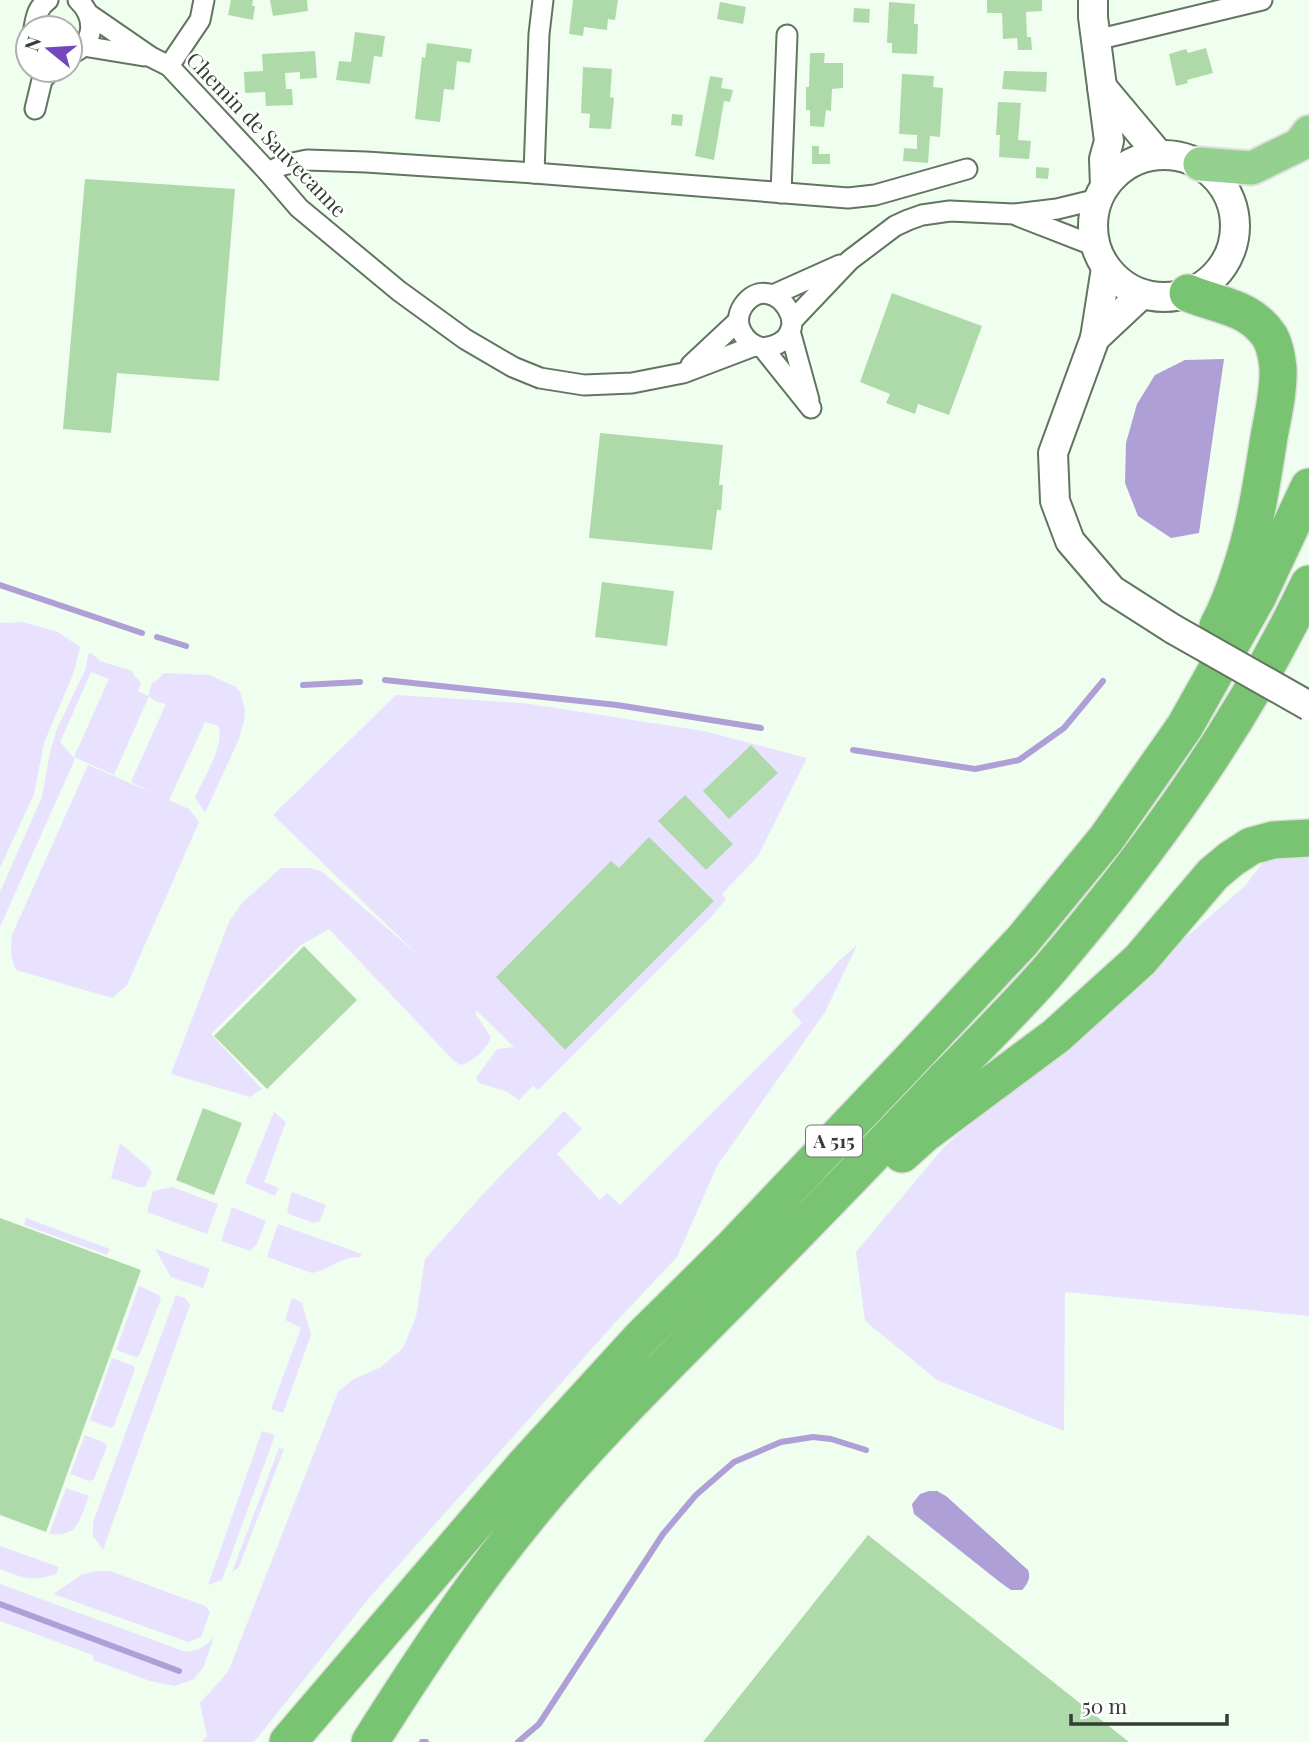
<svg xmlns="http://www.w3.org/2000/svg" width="1309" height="1742" viewBox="0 0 1309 1742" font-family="'Playfair Display',serif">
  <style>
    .green { fill: #e9e2ff }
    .water { fill: #ae9fd7 }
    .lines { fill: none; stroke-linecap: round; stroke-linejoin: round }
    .stream { stroke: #ae9fd7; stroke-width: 6 }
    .building { fill: #aedaa9 }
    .minor-casing { stroke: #61755f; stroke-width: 23 }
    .secondary-casing { stroke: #61755f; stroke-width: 32 }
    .trunk-casing { stroke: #dfe0de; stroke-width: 37 }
    .motorway-casing { stroke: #dfe0de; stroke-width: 40 }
    .minor { stroke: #fff; stroke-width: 19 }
    .secondary { stroke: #fff; stroke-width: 28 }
    .trunk { stroke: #94d08e; stroke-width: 33 }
    .motorway { stroke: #79c472; stroke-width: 37 }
    .secondary-bridge-casing { stroke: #61755f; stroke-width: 32; stroke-linecap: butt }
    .secondary-bridge { stroke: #fff; stroke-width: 28 }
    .labels { text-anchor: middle; stroke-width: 5; stroke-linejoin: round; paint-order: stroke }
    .shield { fill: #fff; stroke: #717770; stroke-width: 2 }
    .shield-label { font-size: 19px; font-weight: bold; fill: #343d33 }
    .street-label { font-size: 21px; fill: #343d33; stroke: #fff }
  </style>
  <rect width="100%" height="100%" fill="#f0feef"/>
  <g class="green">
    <polygon points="23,622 58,632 80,647 74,672 44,743 34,794 0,868 0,623"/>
    <path d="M91,653L100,661L132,671L135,677L141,682L138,691L148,696L152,683L155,682L164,673L209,675L236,687L241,694L245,710L244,721L239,739L205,813L195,797C203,780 226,743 218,726L205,722L169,800L189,809L199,822L127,985L112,998L16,970C10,958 11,948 12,935L88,765L153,793L131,782L166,704L155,701L149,696L114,775L74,757L109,679L91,672L60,742L75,759L0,927V892L42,797L50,752L57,729L86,668L88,654Z"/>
    <path d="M396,695L523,703L704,731L807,758L758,856L722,894L726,899L712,916L538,1090L533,1086L519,1100L508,1092L479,1083L476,1078L497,1049L514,1047L476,1010V1015L491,1037C487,1049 473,1062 461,1065L454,1061L329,929L301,945L211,1034L262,1089L250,1097L171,1074L229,922L242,903L281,868H309L321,871L418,955L273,815Z"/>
    <polygon points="1309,849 1309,1316 1065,1292 1064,1431 937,1380 865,1321 856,1252 945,1146 1245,886 1266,858"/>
    <polygon points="857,945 825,1012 717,1166 677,1257 614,1324 370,1597 254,1742 202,1742 207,1736 200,1703 228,1672 338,1392 352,1380 381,1367 403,1348 416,1317 425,1259 483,1194 564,1111 582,1129 557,1154 600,1200 607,1193 620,1205 802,1023 792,1011 839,961"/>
    <polygon points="274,1112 286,1122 264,1182 279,1188 275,1196 245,1183"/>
    <polygon points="120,1143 146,1165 152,1172 145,1187 138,1187 111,1178"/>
    <polygon points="172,1187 218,1204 207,1234 147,1212 153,1191"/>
    <polygon points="292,1192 326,1205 320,1221 314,1223 289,1214 287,1211"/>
    <polygon points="232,1207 266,1221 257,1244 250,1251 221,1241"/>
    <polygon points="26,1218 110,1249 107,1255 24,1225"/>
    <path d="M278,1224L362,1254L360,1257C341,1256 329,1270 312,1273L267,1257Z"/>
    <polygon points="155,1249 210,1269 203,1288 171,1277"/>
    <polygon points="139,1286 159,1295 161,1299 139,1356 136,1357 116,1350"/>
    <polygon points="176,1295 185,1298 190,1305 103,1550 93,1536 93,1522"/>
    <polygon points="292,1298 302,1303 311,1335 283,1413 271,1409 301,1328 285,1320"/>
    <polygon points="112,1358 134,1366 135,1369 114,1426 110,1428 90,1420"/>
    <polygon points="262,1431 275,1435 222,1580 208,1585"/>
    <polygon points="85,1435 105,1443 107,1446 94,1479 89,1481 70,1474"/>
    <polygon points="279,1448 284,1449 239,1567 232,1572"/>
    <path d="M66,1488L89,1496C79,1521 79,1537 49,1534Z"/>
    <path d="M0,1546L59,1567L56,1574C31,1582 23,1578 0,1569Z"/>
    <polygon points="98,1571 110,1571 205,1606 210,1612 201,1637 188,1642 53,1594 83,1574"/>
    <path d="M0,1584L186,1652C199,1650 206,1647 214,1637L203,1668L194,1679L175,1686L150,1681L93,1660V1655L0,1621Z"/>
  </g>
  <g class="water">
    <polygon points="1224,359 1199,533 1171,538 1138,516 1125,483 1126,443 1137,404 1155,375 1185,360"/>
    <path d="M929,1491H937L946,1496L1028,1570C1031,1578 1028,1583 1022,1590H1011L1001,1583L914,1514L912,1504L920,1494Z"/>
  </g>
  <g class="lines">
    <g class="stream">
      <polyline points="0,585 142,633"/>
      <polyline points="157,637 186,646"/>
      <polyline points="385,680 617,705 761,728"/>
      <polyline points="303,685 360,682"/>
      <polyline points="853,750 975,769 1019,760 1064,728 1103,681"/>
      <polyline points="0,1604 179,1671"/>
      <polyline points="422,1742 426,1742"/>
      <polyline points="518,1742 539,1724 663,1534 696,1495 734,1462 781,1442 813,1437 831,1439 866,1450"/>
    </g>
  </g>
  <g class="building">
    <polygon points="231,0 253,0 252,6 255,6 253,20 228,15"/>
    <polygon points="270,0 307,0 308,11 273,16"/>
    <polygon points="573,0 618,0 615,20 608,19 607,30 584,27 583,36 569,34"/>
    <polygon points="987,0 1042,0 1042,11 1026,12 1027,37 1031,37 1032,50 1018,50 1017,38 1003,39 1002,13 987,13"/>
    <polygon points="720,2 746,7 743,24 717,19"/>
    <polygon points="889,2 915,4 914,24 918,24 917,54 892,53 892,43 887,43"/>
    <polygon points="854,8 870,9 869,23 853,22"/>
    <polygon points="355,32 385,36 382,57 374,56 370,84 336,80 339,61 351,62"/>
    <polygon points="427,43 472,49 470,63 457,61 454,90 444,89 440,122 415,119 422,57 425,58"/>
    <polygon points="1206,48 1213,73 1187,80 1188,83 1176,86 1169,54 1186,49 1188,53"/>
    <polygon points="315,51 317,78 300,79 300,72 285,73 286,89 292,89 293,105 266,106 265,92 245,93 244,72 263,71 262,54"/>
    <polygon points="810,53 825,53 824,63 843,63 843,88 832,89 831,111 826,110 824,127 810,126 810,110 806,110 806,87 809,87"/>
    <polygon points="583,67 612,69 610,97 614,98 611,129 589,128 590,114 581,113"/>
    <polygon points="1004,71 1047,72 1046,92 1002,89"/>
    <polygon points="902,74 934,76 933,87 943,88 940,137 930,136 928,163 903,161 904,148 917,149 917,135 899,134"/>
    <polygon points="710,76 723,78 721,88 733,90 730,102 724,101 714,160 695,156"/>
    <polygon points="998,102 1021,103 1018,140 1031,141 1029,159 999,157 1000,135 996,135"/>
    <polygon points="672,114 683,115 682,126 671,125"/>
    <polygon points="812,146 819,146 819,154 830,154 830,164 812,164"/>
    <polygon points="1036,167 1049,168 1048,179 1036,178"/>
    <polygon points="85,179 235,189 219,381 117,373 111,433 63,429"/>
    <polygon points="892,293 982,326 949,415 918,404 915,414 886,403 890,394 860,382"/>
    <polygon points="600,433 723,445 719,485 723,485 721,510 717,510 712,550 589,538"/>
    <polygon points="602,582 674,591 667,646 595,637"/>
    <polygon points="751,745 778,773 729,819 703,791"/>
    <polygon points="685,795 733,844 706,870 658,821"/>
    <polygon points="649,837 714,901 565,1050 496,977 611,861 619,868"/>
    <polygon points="304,946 357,1000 267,1089 214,1036"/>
    <polygon points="203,1108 242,1123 214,1195 176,1180"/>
    <polygon points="0,1218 141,1270 46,1532 0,1515"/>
    <polygon points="868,1535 1129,1742 703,1742"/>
  </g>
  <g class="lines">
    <g class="minor-casing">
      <g id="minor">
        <polyline points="90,15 151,57 169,66 268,172 299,208 399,291 465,339 513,367 540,378 584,385 632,383 683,373 754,346"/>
        <path d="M34,28C36,16 38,7 48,0"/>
        <polyline points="1096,40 1262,0"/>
        <polyline points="83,46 144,56"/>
        <path d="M70,54C96,45 96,17 78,0"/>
        <polyline points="169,66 200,20 204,0"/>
        <polyline points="35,109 42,80 51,70"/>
        <polyline points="268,172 283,165 307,160 366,162 534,173 848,198 875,195 967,169"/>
        <polyline points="534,173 539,34 543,0"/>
        <polyline points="781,193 787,35"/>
        <polyline points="1018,216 1095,246"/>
        <polyline points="773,295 840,265"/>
        <polyline points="792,321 850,260 895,226 908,220 922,215 950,211 1014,214 1057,209 1098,199"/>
        <polyline points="790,331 809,400"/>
        <path d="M763,348C825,339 772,264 743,306C731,324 745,344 763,348L811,408"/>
        <polyline points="691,365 738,321"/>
      </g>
    </g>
    <g class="secondary-casing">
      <g id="secondary">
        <polyline points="1093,0 1093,17 1109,141 1104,159 1105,186"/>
        <polyline points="1102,87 1159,155"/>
        <circle cx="1164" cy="226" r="71"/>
        <polyline points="1106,268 1095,338 1053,453 1055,501 1070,541 1112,590 1173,629"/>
        <polyline points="1095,338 1142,294"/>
      </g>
    </g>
    <g class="trunk-casing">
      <polyline id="trunk" points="1200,164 1252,168 1299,145 1309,132"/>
    </g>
    <g class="motorway-casing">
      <g id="motorway">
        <path d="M1188,293C1218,306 1250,306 1270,337C1275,346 1277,358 1278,368C1279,391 1273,415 1269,437C1262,482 1255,529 1240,572C1234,591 1227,609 1218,626"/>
        <polyline points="902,1154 923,1135 1056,1036 1140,960 1213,874 1231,859 1251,846 1273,840 1309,838"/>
        <polyline points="288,1742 524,1466 640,1339 732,1248 906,1065 1022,941 1106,839 1185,726 1258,596 1309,487"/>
        <path d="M370,1742C420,1663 471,1586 530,1514C593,1437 666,1366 736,1295C806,1224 876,1152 945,1079C980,1043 1016,1008 1049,970C1150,852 1242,725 1309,584"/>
      </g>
    </g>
    <use href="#minor" class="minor"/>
    <use href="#secondary" class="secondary"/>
    <use href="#trunk" class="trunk"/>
    <use href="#motorway" class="motorway"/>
    <g class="secondary-bridge-casing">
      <polyline id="secondary-bridge" points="1173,629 1309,706"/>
    </g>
    <use href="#secondary-bridge" class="secondary-bridge"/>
  </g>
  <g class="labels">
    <rect class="shield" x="806" y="1125.5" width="56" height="31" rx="5"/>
    <g class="shield-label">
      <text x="834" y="1148">A 515</text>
    </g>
    <g class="street-label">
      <text transform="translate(266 135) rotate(46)" y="7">Chemin de Sauvecanne</text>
    </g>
  </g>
  <g transform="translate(49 49) rotate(288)"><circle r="33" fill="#ffffff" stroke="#aeb1ad" stroke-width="2"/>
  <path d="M0-5L12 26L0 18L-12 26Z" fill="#7447bf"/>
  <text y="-10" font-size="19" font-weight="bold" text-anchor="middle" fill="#343d33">N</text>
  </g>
  <path d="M1071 1714v10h156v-10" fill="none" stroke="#343d33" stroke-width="3.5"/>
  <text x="1082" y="1714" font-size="21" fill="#343d33" stroke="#ffffff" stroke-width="5" paint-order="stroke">50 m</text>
</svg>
